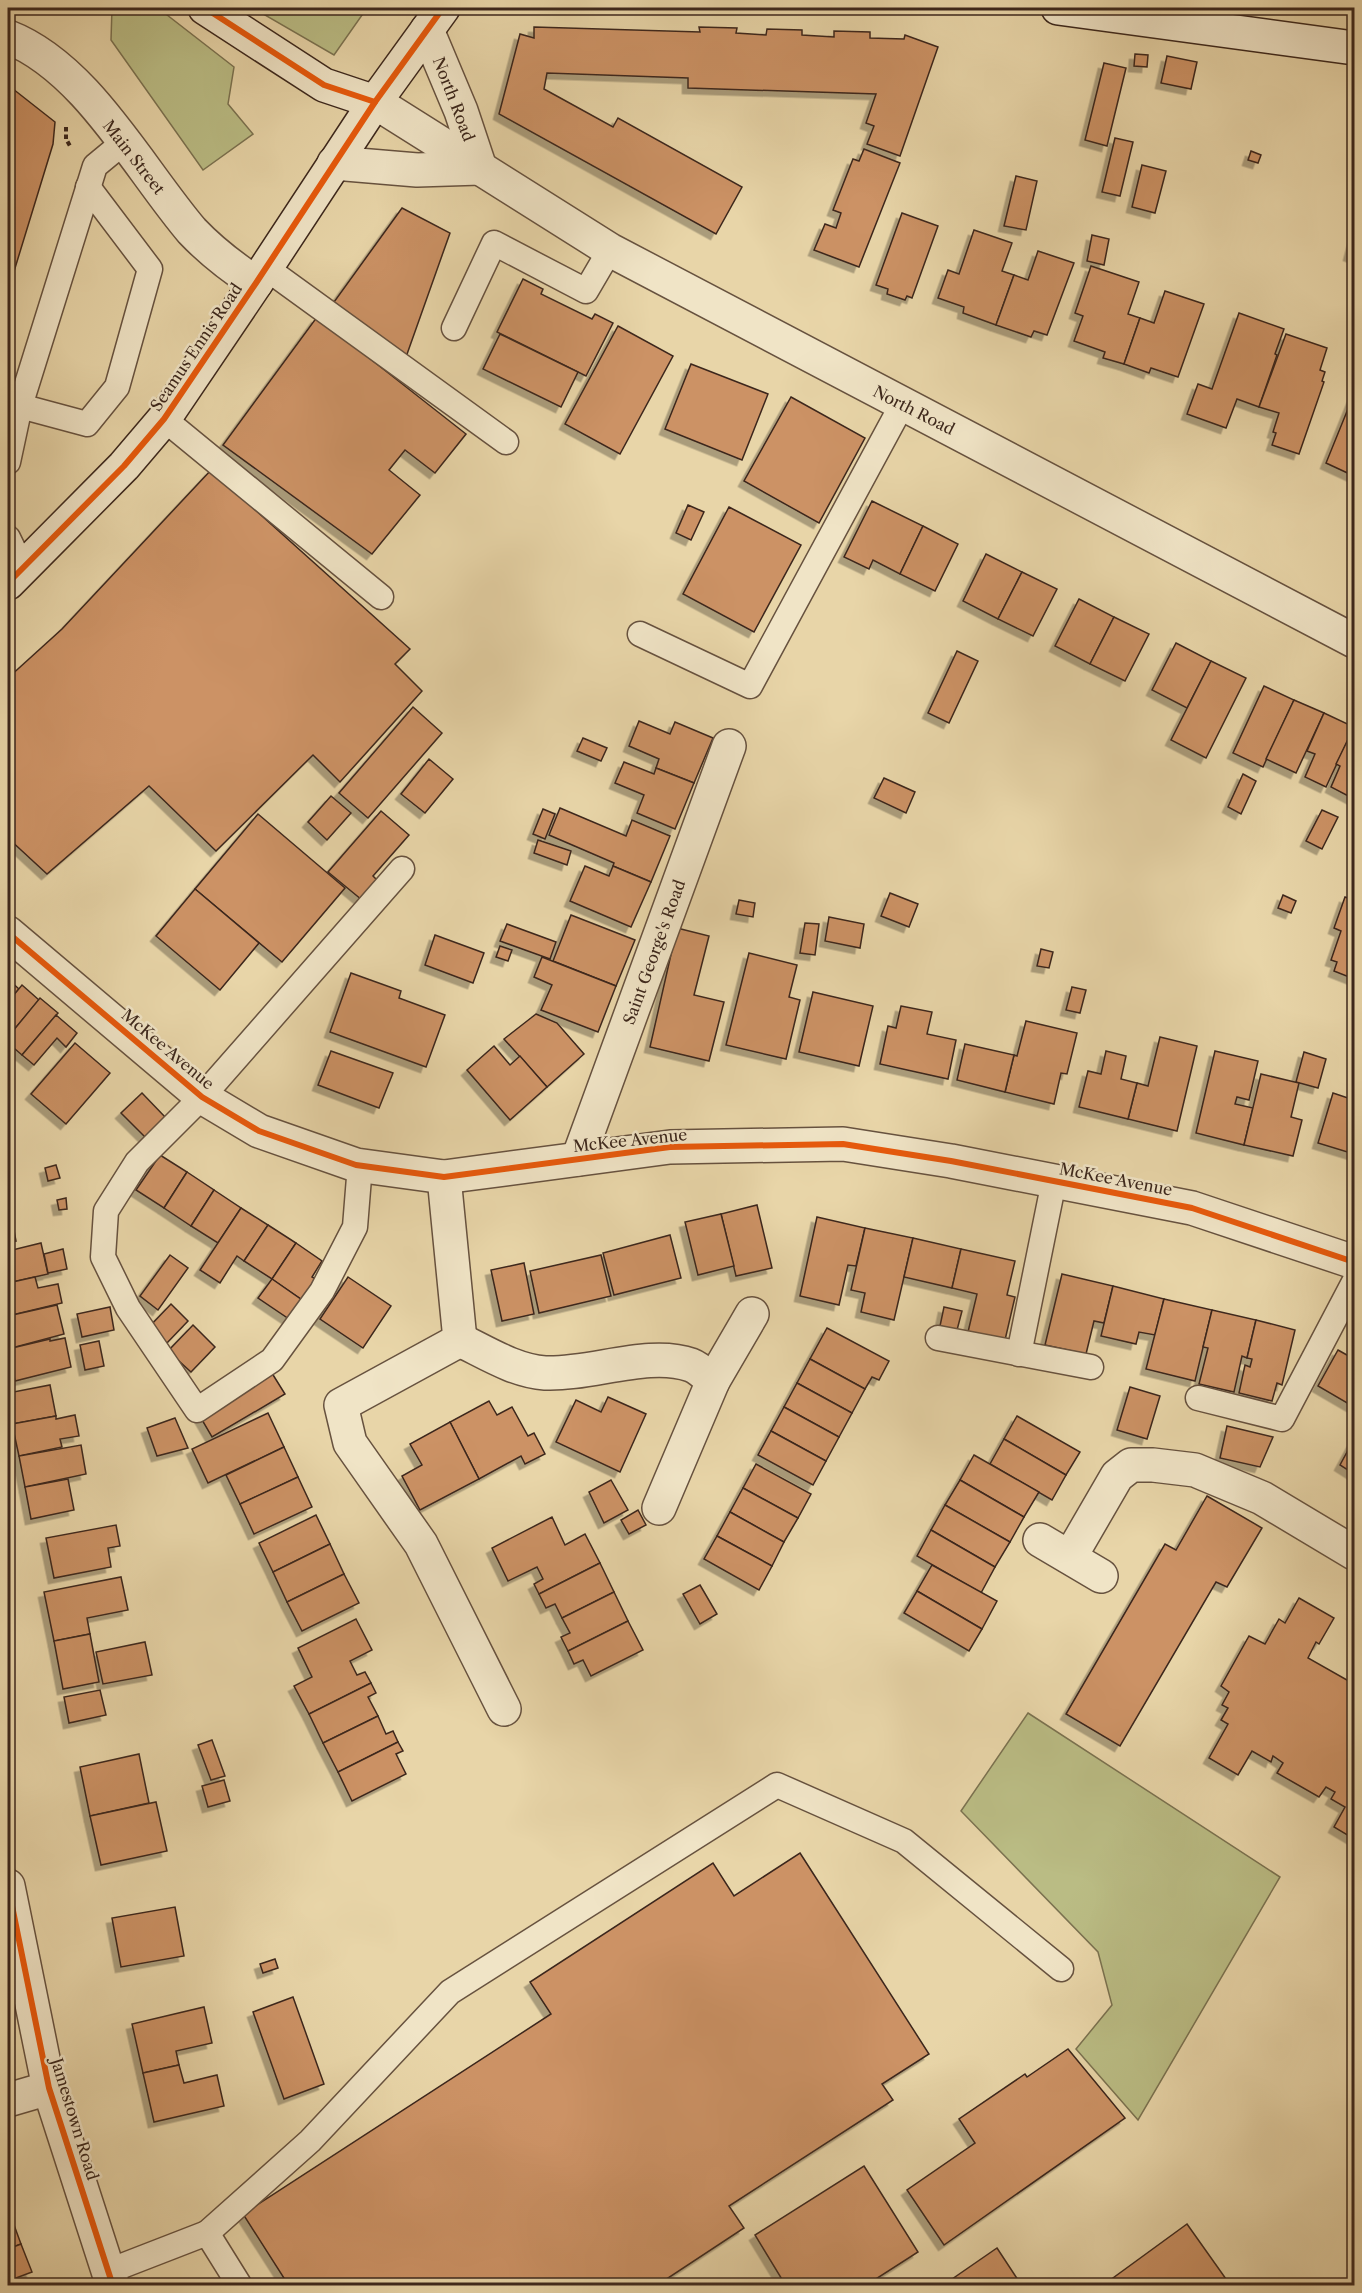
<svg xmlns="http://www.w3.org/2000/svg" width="1362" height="2293" viewBox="0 0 1362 2293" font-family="'Libre Caslon Text',serif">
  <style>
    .green { fill: #babc84; stroke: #7b7250; stroke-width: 1.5 }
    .building { fill: #cc9265; stroke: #3c271c; stroke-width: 1.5; filter: url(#shadow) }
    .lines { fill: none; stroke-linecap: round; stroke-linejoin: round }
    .service-casing { stroke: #67523f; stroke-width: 27 }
    .minor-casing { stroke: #67523f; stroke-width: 36 }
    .tertiary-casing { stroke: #67523f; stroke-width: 36 }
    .secondary-casing { stroke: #3c271c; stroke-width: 36 }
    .path { stroke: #3c271c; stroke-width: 4; stroke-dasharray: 4.5 3; stroke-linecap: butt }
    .service { stroke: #f0e4c6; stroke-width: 24 }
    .minor { stroke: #f0e4c6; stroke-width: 33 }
    .tertiary { stroke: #f0e4c6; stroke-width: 33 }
    .secondary { stroke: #f0e4c6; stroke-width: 33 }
    .cycleway-casing { stroke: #f0e4c6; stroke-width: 10 }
    .cycleway { stroke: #e8590c; stroke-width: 6 }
    .labels { text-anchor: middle; stroke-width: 5; stroke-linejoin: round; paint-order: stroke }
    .street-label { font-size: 16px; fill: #3c271c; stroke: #f0e4c6 }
  </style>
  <defs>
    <filter id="shadow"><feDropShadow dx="-5.5" dy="5.5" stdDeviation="0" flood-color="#0004"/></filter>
  </defs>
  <rect width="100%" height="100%" fill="#e8d5a8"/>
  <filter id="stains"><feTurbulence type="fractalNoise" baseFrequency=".00333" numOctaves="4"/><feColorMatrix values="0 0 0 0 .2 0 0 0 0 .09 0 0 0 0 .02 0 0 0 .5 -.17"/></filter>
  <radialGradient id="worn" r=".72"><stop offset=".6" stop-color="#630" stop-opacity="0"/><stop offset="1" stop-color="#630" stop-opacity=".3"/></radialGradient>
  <g class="green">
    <polygon points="112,8 158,8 234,67 228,104 253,134 203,170 111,40"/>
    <polygon points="253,8 367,8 334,55"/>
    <polygon points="1028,1713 1280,1877 1138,2120 1076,2049 1112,2005 1098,1952 961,1811"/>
  </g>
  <g class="building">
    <polygon points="534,27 700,32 699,27 737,28 736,33 766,35 767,29 802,30 802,35 834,37 834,31 870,32 870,38 904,39 905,35 938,47 900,156 867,144 874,126 866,123 876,94 688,88 688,78 547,73 544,89 613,127 618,118 742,187 716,234 499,114 520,34 534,38"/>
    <polygon points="1135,54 1148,55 1147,67 1134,66"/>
    <polygon points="1167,56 1197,62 1191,89 1161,83"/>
    <polygon points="1104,63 1126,68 1107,146 1085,140"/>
    <polygon points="8,85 55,122 53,144 8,291"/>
    <polygon points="1115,138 1133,142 1120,196 1102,192"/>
    <polygon points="864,149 900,163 859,267 814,250 825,224 836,228 841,213 833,210 853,159 859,161"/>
    <polygon points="1251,151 1261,155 1258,163 1248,160"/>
    <polygon points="1142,165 1166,171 1155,213 1132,207"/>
    <polygon points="1016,176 1037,181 1026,230 1004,226"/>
    <polygon points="402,208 450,233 406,357 334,302"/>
    <polygon points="902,213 938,226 912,298 907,296 905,300 887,294 888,289 876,285"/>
    <polygon points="974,230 1012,243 1002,271 1014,275 996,325 963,313 964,307 938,298 948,270 959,274"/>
    <polygon points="1092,235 1109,239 1104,265 1087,261"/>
    <polygon points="1354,236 1354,257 1349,255"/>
    <polygon points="1038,251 1074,263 1047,335 1034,331 1031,337 996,325 1014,275 1028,280"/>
    <polygon points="1091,266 1139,282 1128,314 1140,318 1124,364 1103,358 1105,352 1074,341 1083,316 1075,313"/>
    <polygon points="523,279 543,289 541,294 592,319 595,314 613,323 586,376 497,332"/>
    <polygon points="1165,291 1204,304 1178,377 1151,368 1149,373 1124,364 1140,318 1154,323"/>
    <polygon points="1239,313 1284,329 1275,354 1277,355 1259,407 1237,399 1226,428 1187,414 1198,384 1212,389"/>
    <polygon points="317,317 466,434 435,473 405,450 389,470 420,495 372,554 223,445"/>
    <polygon points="618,326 673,356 620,454 565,424"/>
    <polygon points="500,334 578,372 561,407 483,369"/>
    <polygon points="1286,334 1327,348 1320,370 1325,372 1322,381 1324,382 1299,454 1272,445 1276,433 1273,432 1279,413 1259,407"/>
    <polygon points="691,364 768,394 742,460 665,429"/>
    <polygon points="1354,394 1354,476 1326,463"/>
    <polygon points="791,397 865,438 819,523 744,481"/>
    <polygon points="211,470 410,649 395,664 422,691 340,782 313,755 216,851 149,786 47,874 8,838 8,678 62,629"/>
    <polygon points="872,501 923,526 900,574 873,560 869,569 844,557"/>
    <polygon points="688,505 704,512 691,540 676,533"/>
    <polygon points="729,507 801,545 754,632 683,594"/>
    <polygon points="923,526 958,544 935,591 900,574"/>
    <polygon points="986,554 1022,572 998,619 963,601"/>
    <polygon points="1022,572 1057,589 1033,636 998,619"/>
    <polygon points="1079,599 1114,617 1090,664 1055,646"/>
    <polygon points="1114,617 1149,634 1125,681 1090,664"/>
    <polygon points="1176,643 1211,661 1187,708 1152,690"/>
    <polygon points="957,651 978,661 949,723 928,713"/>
    <polygon points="1211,661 1246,678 1206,758 1171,740"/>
    <polygon points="1264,686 1294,700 1263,767 1233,753"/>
    <polygon points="1294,700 1324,713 1296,773 1266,759"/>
    <polygon points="413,707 442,733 368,818 339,793"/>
    <polygon points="1324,713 1354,727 1326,787 1305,777 1315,754 1307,751"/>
    <polygon points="639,721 670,734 675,722 713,738 694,783 656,768 659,759 629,746"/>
    <polygon points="1354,727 1354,799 1331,787 1340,766 1336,764"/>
    <polygon points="583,738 607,748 601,761 577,751"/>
    <polygon points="429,759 453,779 425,813 401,794"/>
    <polygon points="624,762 654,774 656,768 694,783 675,829 637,813 644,795 615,783"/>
    <polygon points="1243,774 1256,781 1241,814 1228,807"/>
    <polygon points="884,778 915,792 906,813 874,798"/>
    <polygon points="331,796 351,813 327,840 308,822"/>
    <polygon points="560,808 626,836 632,820 670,836 651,882 613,866 614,863 549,835"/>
    <polygon points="543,809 555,814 545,839 533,834"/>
    <polygon points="1322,810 1338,817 1322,849 1306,841"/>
    <polygon points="381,811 409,835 373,876 378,881 362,900 328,872"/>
    <polygon points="258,814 345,888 282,962 195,889"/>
    <polygon points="538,840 571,851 567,865 534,853"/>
    <polygon points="585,866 609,876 613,866 651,882 631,927 570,901"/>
    <polygon points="195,889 259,943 220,990 156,936"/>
    <polygon points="890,893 918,904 909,927 881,916"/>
    <polygon points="1283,895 1296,901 1291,913 1278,908"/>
    <polygon points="1345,897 1354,900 1354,979 1334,971 1337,962 1331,960 1341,931 1334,928"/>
    <polygon points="739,900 755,903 753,917 736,914"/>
    <polygon points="571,915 635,940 616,986 553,961"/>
    <polygon points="829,917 864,924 860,948 825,941"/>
    <polygon points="805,923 819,924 815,955 800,953"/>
    <polygon points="507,924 556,942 550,959 500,941"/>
    <polygon points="677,928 709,936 694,995 724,1002 709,1061 650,1047"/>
    <polygon points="435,935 484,953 473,983 425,965"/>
    <polygon points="500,946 512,950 508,961 496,957"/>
    <polygon points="1041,949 1053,952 1049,968 1037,966"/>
    <polygon points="749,953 797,965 789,997 800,1000 786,1059 726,1045"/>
    <polygon points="542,957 616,986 598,1032 541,1010 552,985 534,977"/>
    <polygon points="351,973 401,991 399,998 445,1015 426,1067 330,1032"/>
    <polygon points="8,979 19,989 8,1002"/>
    <polygon points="22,985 39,1000 8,1037 8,1002"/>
    <polygon points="1072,987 1086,990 1080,1013 1066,1010"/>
    <polygon points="813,992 873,1006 859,1066 799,1052"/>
    <polygon points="40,998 58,1013 22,1055 8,1043 8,1037"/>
    <polygon points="901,1006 932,1012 927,1034 956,1040 948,1079 880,1064 888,1026 896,1028"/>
    <polygon points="536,1014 557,1023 584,1054 547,1087 504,1039"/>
    <polygon points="56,1015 77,1033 66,1047 57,1038 34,1065 22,1055"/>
    <polygon points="1026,1021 1077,1033 1067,1074 1061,1073 1054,1104 1005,1092 1014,1055 1017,1056"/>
    <polygon points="1160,1037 1197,1046 1177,1131 1128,1119 1137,1083 1148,1086"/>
    <polygon points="75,1043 110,1073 66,1124 31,1094"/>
    <polygon points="965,1044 1014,1055 1005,1092 957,1080"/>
    <polygon points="494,1046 510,1065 520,1056 547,1087 510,1120 467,1070"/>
    <polygon points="331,1051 393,1073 379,1108 318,1085"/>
    <polygon points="1106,1051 1126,1056 1121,1079 1137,1083 1128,1119 1079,1107 1088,1071 1101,1074"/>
    <polygon points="1215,1051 1258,1061 1249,1100 1237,1097 1235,1104 1253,1108 1244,1145 1196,1133"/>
    <polygon points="1304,1052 1326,1059 1318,1088 1296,1082"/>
    <polygon points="1261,1074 1299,1083 1291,1117 1302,1120 1293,1156 1244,1145"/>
    <polygon points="142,1093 166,1118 146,1138 121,1113"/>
    <polygon points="1333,1093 1354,1100 1354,1154 1318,1143"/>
    <polygon points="9,1107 13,1128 8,1129 8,1108"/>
    <polygon points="160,1155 187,1172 164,1208 136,1190"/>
    <polygon points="56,1165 60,1178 48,1181 45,1168"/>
    <polygon points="187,1172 214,1190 191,1226 164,1208"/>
    <polygon points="214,1190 241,1208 218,1243 191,1226"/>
    <polygon points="66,1198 67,1209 59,1210 57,1200"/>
    <polygon points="757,1205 772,1268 736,1276 721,1214"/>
    <polygon points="241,1208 268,1225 244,1261 237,1256 220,1283 200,1270"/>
    <polygon points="10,1209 16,1241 8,1242 8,1210"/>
    <polygon points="721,1214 734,1266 698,1275 685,1222"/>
    <polygon points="817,1217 865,1228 856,1266 848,1265 839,1305 800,1296"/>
    <polygon points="268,1225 296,1243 272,1279 244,1261"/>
    <polygon points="865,1228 913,1238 894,1320 861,1312 865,1293 851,1290"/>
    <polygon points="670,1235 681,1278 614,1295 603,1253"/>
    <polygon points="913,1238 961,1249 952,1288 904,1277"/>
    <polygon points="41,1243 48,1274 8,1283 8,1251"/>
    <polygon points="296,1243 322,1261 312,1277 319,1281 305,1302 272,1279"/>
    <polygon points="63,1249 67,1269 48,1273 44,1254"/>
    <polygon points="961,1249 1015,1261 1007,1295 1015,1297 1005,1340 968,1332 977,1294 952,1288"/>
    <polygon points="170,1255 188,1268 158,1310 140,1296"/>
    <polygon points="601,1255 611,1296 539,1313 530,1271"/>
    <polygon points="524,1263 534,1314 502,1321 491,1270"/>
    <polygon points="1062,1274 1113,1286 1104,1323 1094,1321 1086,1354 1045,1345"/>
    <polygon points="35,1277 38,1288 58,1284 62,1303 8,1316 8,1283"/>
    <polygon points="348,1277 391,1306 363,1348 320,1319"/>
    <polygon points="272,1279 305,1302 292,1321 258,1298"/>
    <polygon points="1113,1286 1164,1299 1155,1335 1139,1332 1136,1344 1101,1336"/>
    <polygon points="1164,1299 1212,1310 1195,1381 1146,1369"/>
    <polygon points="171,1304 188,1321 166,1344 149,1327"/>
    <polygon points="57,1305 64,1334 8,1349 8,1316"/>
    <polygon points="110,1307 114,1330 82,1337 77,1314"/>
    <polygon points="944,1307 962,1311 957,1330 940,1326"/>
    <polygon points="1212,1310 1256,1320 1247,1358 1242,1356 1234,1392 1199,1384 1208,1348 1203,1347"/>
    <polygon points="1256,1320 1295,1330 1282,1385 1277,1383 1272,1401 1239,1393 1245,1365 1250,1367 1252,1359 1247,1358"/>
    <polygon points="193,1325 215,1347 191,1372 168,1351"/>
    <polygon points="827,1328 889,1361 879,1380 872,1377 865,1389 810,1359"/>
    <polygon points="65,1338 71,1367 15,1381 8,1349 50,1339 50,1341"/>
    <polygon points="99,1341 104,1366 85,1370 80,1345"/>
    <polygon points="1338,1350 1354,1359 1354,1407 1318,1386"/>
    <polygon points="810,1359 865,1389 852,1413 797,1383"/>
    <polygon points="270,1370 285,1394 212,1437 198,1413"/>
    <polygon points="797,1383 852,1413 839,1437 784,1407"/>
    <polygon points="50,1385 56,1416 12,1424 8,1393"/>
    <polygon points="1130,1387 1160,1396 1147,1439 1117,1430"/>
    <polygon points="608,1397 646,1414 620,1472 556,1442 576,1400 601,1412"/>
    <polygon points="489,1401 497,1415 512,1407 528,1436 534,1433 545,1454 525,1464 521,1456 479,1479 450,1422"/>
    <polygon points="784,1407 839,1437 826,1461 771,1431"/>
    <polygon points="268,1413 284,1447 208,1483 192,1449"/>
    <polygon points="75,1415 79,1436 60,1439 62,1447 19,1456 12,1424 56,1416 56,1419"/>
    <polygon points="1017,1416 1080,1452 1066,1475 1004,1439"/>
    <polygon points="175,1418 188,1448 157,1456 147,1428"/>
    <polygon points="450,1422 479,1479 420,1510 402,1476 422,1465 410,1444"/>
    <polygon points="1227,1426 1273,1437 1260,1467 1220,1458"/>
    <polygon points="771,1431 826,1461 813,1485 758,1455"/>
    <polygon points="1004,1439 1066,1475 1052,1500 990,1464"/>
    <polygon points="1354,1439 1354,1474 1340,1465"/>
    <polygon points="81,1445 86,1474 25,1487 19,1456"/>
    <polygon points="284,1447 298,1477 240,1504 226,1475"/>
    <polygon points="974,1455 1039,1492 1024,1517 960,1480"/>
    <polygon points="756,1464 811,1494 798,1518 743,1488"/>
    <polygon points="298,1477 312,1507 254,1534 240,1504"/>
    <polygon points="68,1479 74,1510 31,1519 25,1487"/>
    <polygon points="611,1480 628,1510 604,1523 589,1492"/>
    <polygon points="960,1480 1024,1517 1010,1542 945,1505"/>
    <polygon points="743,1488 798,1518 784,1542 730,1512"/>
    <polygon points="1207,1496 1262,1528 1227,1587 1216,1582 1120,1746 1066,1714 1165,1544 1176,1550"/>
    <polygon points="945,1505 1010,1542 995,1567 931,1530"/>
    <polygon points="638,1510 646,1525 629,1534 621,1520"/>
    <polygon points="730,1512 784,1542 772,1566 717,1536"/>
    <polygon points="316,1515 330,1544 273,1572 259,1543"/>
    <polygon points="552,1517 565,1545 585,1534 600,1563 539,1594 534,1584 543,1579 537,1567 508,1581 492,1548"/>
    <polygon points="116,1525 120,1546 108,1548 111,1567 54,1578 46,1538"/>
    <polygon points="931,1530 995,1567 981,1593 917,1556"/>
    <polygon points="717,1536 772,1566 759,1590 704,1559"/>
    <polygon points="330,1544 344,1574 287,1602 273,1572"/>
    <polygon points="600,1563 614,1592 562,1618 555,1604 546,1608 539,1594"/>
    <polygon points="932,1565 997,1601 982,1629 917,1591"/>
    <polygon points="344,1574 359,1603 302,1631 287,1602"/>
    <polygon points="121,1577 128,1610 87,1618 90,1634 54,1641 44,1592"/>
    <polygon points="700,1585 717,1614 700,1624 683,1594"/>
    <polygon points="917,1591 982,1629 969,1651 904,1613"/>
    <polygon points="614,1592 628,1621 568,1651 561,1637 570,1633 562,1618"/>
    <polygon points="1299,1598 1334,1618 1319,1644 1316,1642 1308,1658 1354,1684 1354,1839 1334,1827 1345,1807 1331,1799 1335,1792 1326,1787 1319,1797 1277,1773 1283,1763 1273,1756 1271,1762 1252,1751 1238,1775 1209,1758 1228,1724 1221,1720 1228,1708 1222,1705 1229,1692 1221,1686 1249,1636 1265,1644 1279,1619 1285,1623"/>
    <polygon points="356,1619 372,1650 350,1661 357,1675 365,1672 371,1683 309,1714 294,1686 312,1677 298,1648"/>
    <polygon points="628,1621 643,1650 591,1676 583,1660 574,1664 568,1651"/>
    <polygon points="90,1634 99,1682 63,1689 54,1641"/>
    <polygon points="145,1642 152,1675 103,1684 96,1652"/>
    <polygon points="371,1683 376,1693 368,1697 378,1716 323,1743 309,1714"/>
    <polygon points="100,1690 106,1715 69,1723 64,1697"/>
    <polygon points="378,1716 386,1734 393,1731 398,1742 338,1772 323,1743"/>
    <polygon points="212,1740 225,1776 211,1780 198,1745"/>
    <polygon points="398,1742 403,1751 396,1754 406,1774 352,1801 338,1772"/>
    <polygon points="139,1754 149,1803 90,1816 80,1767"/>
    <polygon points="224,1780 230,1801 208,1807 202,1786"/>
    <polygon points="156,1802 167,1851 101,1865 90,1816"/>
    <polygon points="800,1853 929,2054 882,2084 893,2100 729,2206 744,2228 656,2286 289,2286 243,2214 551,2014 530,1982 713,1863 734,1896"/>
    <polygon points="175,1907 184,1956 121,1967 112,1918"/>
    <polygon points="275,1959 278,1968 263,1973 260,1964"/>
    <polygon points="293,1997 324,2084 284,2099 253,2012"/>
    <polygon points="204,2007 212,2043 176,2051 179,2065 143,2073 132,2024"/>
    <polygon points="1068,2049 1125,2118 944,2245 907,2190 975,2143 959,2119 1025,2074 1027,2077"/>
    <polygon points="179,2065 184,2083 217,2075 224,2106 154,2122 143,2073"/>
    <polygon points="864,2166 918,2252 865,2286 786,2286 755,2235"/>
    <polygon points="8,2214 10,2214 21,2244 8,2249"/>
    <polygon points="1187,2224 1231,2286 1102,2286"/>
    <polygon points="21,2244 32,2272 8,2281 8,2249"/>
    <polygon points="997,2248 1022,2286 942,2286"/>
  </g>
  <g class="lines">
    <g class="service-casing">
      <g id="service">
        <polyline points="266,268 506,442"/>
        <polyline points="454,328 494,243 586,291 610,250"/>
        <polyline points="20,406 87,424 117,387 150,269 88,187"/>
        <polyline points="164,419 381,597"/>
        <polyline points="8,462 20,406 95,166 124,142"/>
        <polyline points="8,538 23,569"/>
        <polyline points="640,634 750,686 903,403"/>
        <polyline points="360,1165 355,1227 322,1291 272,1360 197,1410 128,1308 103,1257 106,1211 137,1162 202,1097 402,869"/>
        <polyline points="938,1338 1091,1367"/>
        <polyline points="1019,1354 1054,1181"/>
        <polyline points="1198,1398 1282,1419 1354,1282"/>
        <polyline points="207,2233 310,2141 450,1992 777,1785 904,1841 1061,1969"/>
        <polyline points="109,2271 207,2233 240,2286"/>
      </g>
    </g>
    <g class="minor-casing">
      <g id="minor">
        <path d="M8,37C86,67 139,169 192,231C211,251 233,268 256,283"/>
        <polyline points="375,102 610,250 1354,641"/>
        <polyline points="334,163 417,170 480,168 461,111 427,30"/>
        <polyline points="8,933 202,1097 259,1131 356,1165 444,1177 670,1147 843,1144 951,1161 1192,1208 1354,1262"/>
        <polyline points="578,1159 729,746"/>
        <polyline points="444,1177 460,1340 341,1405 350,1443 421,1544 504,1709"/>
        <path d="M460,1340C487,1353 515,1371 545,1373C591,1375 649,1350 691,1365C699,1368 707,1376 713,1381"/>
        <polyline points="659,1508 713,1381 752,1314"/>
        <polyline points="1040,1540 1101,1576"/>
        <polyline points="1070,1557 1117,1476 1131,1465 1153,1465 1195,1470 1262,1498 1354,1553"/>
        <polyline points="8,2100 49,2088"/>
      </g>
    </g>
    <g class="tertiary-casing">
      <polyline id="tertiary" points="8,1886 49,2088 113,2286"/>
    </g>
    <g class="secondary-casing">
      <g id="secondary">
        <polyline points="205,8 324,85 375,102"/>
        <polyline points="1058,8 1354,48"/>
        <polyline points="8,583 124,466 164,419 256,283 375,102 443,8"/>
      </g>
    </g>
    <polyline class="path" points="66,127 66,139 70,146"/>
    <use href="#service" class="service"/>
    <use href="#minor" class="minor"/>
    <use href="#tertiary" class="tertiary"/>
    <use href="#secondary" class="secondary"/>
    <g class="cycleway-casing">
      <g id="cycleway">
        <polyline points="205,8 324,85 375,102"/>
        <polyline points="8,583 124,466 164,419 256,283 375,102 443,8"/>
        <polyline points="8,933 202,1097 259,1131 356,1165 444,1177 670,1147 843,1144 951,1161 1192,1208 1354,1262"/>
        <polyline points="8,1886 49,2088 113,2286"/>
      </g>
    </g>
    <use href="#cycleway" class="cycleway"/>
  </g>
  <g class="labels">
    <g class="street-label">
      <text transform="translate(454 99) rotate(69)" y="6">North Road</text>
      <text transform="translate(134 157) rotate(52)" y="6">Main Street</text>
      <text transform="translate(196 347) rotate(-56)" y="6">Seamus Ennis Road</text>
      <text transform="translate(914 410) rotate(27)" y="6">North Road</text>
      <text transform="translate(654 952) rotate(-70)" y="6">Saint George's Road</text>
      <text transform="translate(168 1049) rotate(40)" y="6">McKee Avenue</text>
      <text transform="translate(630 1140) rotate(-6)" y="6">McKee Avenue</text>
      <text transform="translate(1116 1179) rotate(11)" y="6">McKee Avenue</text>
      <text transform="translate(75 2119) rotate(73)" y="6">Jamestown Road</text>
    </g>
  </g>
  <rect width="1362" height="2293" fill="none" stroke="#e8d5a8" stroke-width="30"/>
  <rect x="9" y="9" width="1344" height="2275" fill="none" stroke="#3c271c" stroke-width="3"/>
  <rect x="15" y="15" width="1332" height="2263" fill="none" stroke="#3c271c" stroke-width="1.5"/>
  <rect width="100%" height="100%" filter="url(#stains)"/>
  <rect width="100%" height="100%" fill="url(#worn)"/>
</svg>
